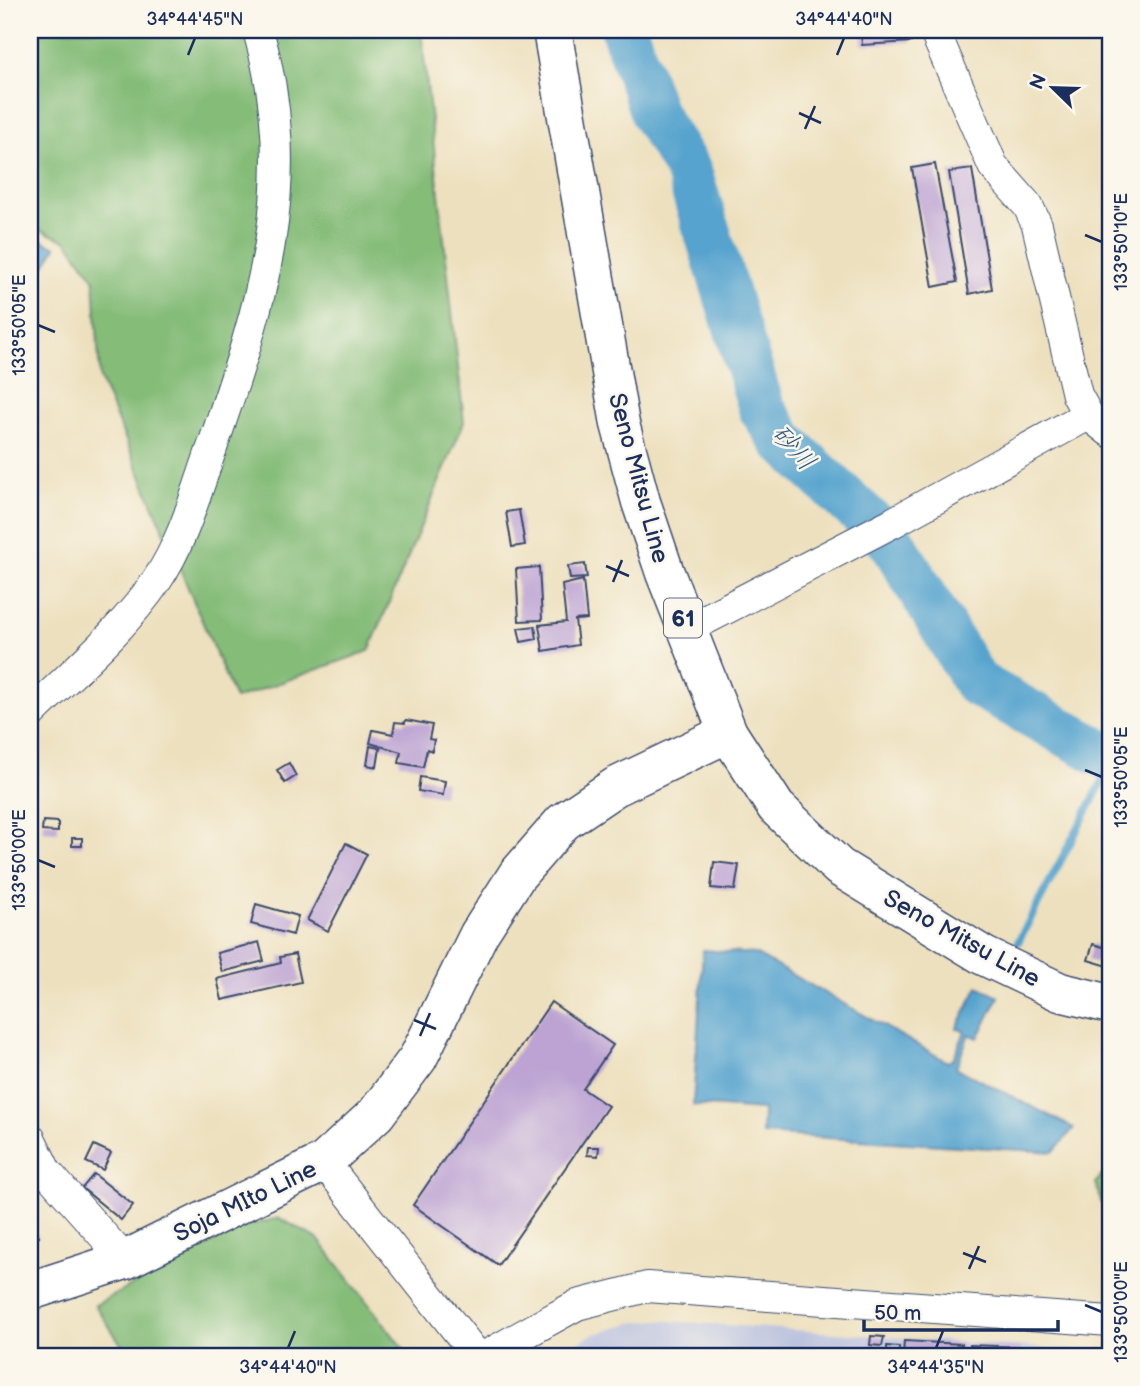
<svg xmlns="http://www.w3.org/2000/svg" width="1140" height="1386" viewBox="0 0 1140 1386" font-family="'Balsamiq Sans','Klee One',sans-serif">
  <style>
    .industrial { fill: #bcc3de }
    .forest { fill: #84bc78; stroke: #50766b; stroke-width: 2 }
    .water { fill: #54a3ce; stroke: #386996; stroke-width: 2 }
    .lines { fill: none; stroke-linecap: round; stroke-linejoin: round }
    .stream { stroke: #54a3ce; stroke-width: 8 }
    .river { stroke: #54a3ce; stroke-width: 47 }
    .building { fill: #bca3d3 }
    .minor-casing { stroke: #3a4a6c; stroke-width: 32 }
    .primary-casing { stroke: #3a4a6c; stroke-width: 41 }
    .minor { stroke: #fff; stroke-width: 30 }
    .primary { stroke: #fff; stroke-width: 38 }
    .ticks { fill: none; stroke: #1b2f5e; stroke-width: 2.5 }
    .labels { text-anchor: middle; stroke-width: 5; stroke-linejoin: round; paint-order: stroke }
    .shield { fill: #fbf7ec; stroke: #5e6b89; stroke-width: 2 }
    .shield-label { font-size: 23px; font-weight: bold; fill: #1b2f5e }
    .street-label { font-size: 24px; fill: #1b2f5e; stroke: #fbf7ec }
    .water-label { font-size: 26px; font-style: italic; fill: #2f5885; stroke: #fbf7ec }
    .neatline { fill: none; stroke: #1b2f5e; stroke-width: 2.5 }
    .ticks-label { font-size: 18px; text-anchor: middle; fill: #1b2f5e }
  </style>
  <rect width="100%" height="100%" fill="#fbf7ec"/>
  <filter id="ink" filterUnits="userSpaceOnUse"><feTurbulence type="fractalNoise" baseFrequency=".0143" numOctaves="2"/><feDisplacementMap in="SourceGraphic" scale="14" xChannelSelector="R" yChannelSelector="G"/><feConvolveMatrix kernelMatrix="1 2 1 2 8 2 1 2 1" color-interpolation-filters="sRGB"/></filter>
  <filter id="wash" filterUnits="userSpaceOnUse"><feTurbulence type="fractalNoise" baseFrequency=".00686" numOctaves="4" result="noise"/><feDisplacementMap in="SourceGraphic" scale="28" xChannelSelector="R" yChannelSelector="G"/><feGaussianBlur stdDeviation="1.57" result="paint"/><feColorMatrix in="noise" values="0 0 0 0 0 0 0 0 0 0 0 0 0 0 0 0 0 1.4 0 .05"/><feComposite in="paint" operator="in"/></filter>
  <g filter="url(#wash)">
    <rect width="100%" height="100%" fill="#ede0be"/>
    <polygon class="industrial" points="656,1320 1110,1353 1110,1356 558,1356 589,1336 631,1323"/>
    <g class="forest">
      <polygon points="30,30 421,30 464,422 369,651 235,699 100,379 94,279 67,241 30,226"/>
      <polygon points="1110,1167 1110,1206 1103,1207 1095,1183"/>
      <polygon points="279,1218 318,1239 409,1356 129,1356 95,1305 241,1227"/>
    </g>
    <g class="water">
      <polygon points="30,235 56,247 30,291"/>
      <polygon points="703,950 755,954 948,1062 953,1059 965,1032 957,1028 978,986 999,997 978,1038 969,1034 956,1068 1074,1128 1053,1152 762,1134 763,1110 693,1105"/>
    </g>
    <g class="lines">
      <polyline class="stream" points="1018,942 1110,767"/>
      <polyline class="river" points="624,30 654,115 688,170 762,409 783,441 892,542 976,683 1110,758"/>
    </g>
    <g id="blocks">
      <g class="building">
        <polygon points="861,30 910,30 911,42 862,45"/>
        <polygon points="935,164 957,282 933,287 912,168"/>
        <polygon points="972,169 992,289 969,294 949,172"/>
        <polygon points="519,510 525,545 512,547 506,512"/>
        <polygon points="585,564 587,578 570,579 568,566"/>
        <polygon points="539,567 542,620 519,621 516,569"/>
        <polygon points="583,580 587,619 575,620 578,645 543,651 539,625 566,622 562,585"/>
        <polygon points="535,626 537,639 521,642 518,628"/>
        <polygon points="406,720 432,725 429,739 434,740 432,751 427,749 423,767 399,763 401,752 370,743 373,730 393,734 395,722 405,723"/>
        <polygon points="370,746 380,748 377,767 367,765"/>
        <polygon points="289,763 296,776 285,783 277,770"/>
        <polygon points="420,777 445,781 443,795 418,791"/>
        <polygon points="43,821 58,822 58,832 42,831"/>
        <rect x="72" y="838" width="10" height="8"/>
        <polygon points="346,843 367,854 328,931 307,920"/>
        <polygon points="714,862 739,865 735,890 711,888"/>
        <polygon points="256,904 298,916 293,935 251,924"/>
        <polygon points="259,942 264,961 222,972 217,953"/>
        <polygon points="1093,944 1110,949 1108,966 1088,960"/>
        <polygon points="295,954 301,982 222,1000 217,979 281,963 280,957"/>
        <polygon points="551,1002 613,1045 583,1089 608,1106 498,1265 413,1205"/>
        <polygon points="94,1145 111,1153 103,1170 86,1162"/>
        <polygon points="588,1147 599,1147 598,1156 587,1155"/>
        <polygon points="94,1174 133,1205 121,1220 82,1188"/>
        <polygon points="30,1223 39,1237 30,1243"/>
        <polygon points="871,1336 884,1337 882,1346 870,1345"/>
        <polygon points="904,1341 962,1344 961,1356 903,1356"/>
        <polygon points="970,1345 1021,1347 1020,1356 969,1356"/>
        <polygon points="887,1346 899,1347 899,1356 887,1356"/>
      </g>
    </g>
  </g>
  <g filter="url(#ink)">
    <use href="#blocks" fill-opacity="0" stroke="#3a4a6c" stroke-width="2"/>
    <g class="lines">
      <g class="minor-casing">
        <g id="minor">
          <polyline points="934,30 993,166 1028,206 1037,225 1077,395 1088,415 1110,432"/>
          <polyline points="687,629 892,523 1088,415"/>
          <path d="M30,714C74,671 122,631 157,580C184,540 196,492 212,448C262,303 302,182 258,30"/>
          <polyline points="30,1138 46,1171 125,1260"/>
          <polyline points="324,1162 477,1356"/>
          <polyline points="485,1356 577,1305 647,1287 1110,1321"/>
        </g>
      </g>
      <g class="primary-casing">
        <g id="primary">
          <polyline points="552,30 620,424 641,502 665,573 728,733 776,807 839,867 984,956 1060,992 1110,1004"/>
          <polyline points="30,1291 125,1260 324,1162 376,1114 418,1058 479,934 517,875 563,822 615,787 728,733"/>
        </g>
      </g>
      <use href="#minor" class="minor"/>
      <use href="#primary" class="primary"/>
    </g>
  </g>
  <path class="ticks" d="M188,55L195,38M837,55L844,38M799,113L821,123M805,129L815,106M1085,235L1102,242M38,325L55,332M606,566L629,576M613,582L622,560M1085,770L1102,777M38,860L55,867M414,1020L436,1029M420,1036L430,1013M963,1253L986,1262M969,1269L979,1246M1085,1305L1102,1312M288,1348L295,1331M936,1348L943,1331"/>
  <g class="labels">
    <rect class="shield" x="664" y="598.5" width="38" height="39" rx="5"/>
    <g class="shield-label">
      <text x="683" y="626">61</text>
    </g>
    <g class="street-label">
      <text transform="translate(639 478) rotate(75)" y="8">Seno Mitsu Line</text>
      <text transform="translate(962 938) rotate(29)" y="8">Seno Mitsu Line</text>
      <text transform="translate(245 1201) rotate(-26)" y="8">Soja MIto Line</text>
    </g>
    <g class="water-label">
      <text transform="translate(794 447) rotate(48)" y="9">砂川</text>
    </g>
  </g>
  <rect width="1140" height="1386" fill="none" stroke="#fbf7ec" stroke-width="77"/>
  <g transform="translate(1053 88) rotate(293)" stroke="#fbf7ec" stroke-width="5" paint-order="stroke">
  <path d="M0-5L12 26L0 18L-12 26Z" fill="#1b2f5e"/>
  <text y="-10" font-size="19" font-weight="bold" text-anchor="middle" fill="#1b2f5e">N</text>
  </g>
  <path d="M864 1320v10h194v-10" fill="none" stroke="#1b2f5e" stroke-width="3.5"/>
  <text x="874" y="1320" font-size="21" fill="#1b2f5e" stroke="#fbf7ec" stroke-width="5" paint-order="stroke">50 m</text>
  <rect x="38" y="38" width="1064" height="1310" class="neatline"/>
  <g class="ticks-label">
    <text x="195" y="25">34°44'45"N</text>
    <text x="844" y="25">34°44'40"N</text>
    <text transform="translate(1121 242) rotate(-90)" y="6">133°50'10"E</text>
    <text transform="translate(19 325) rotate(-90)" y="6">133°50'05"E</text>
    <text transform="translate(1121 777) rotate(-90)" y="6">133°50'05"E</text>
    <text transform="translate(19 860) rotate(-90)" y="6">133°50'00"E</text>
    <text transform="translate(1121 1312) rotate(-90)" y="6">133°50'00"E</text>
    <text x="288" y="1373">34°44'40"N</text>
    <text x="936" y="1373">34°44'35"N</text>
  </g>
</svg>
